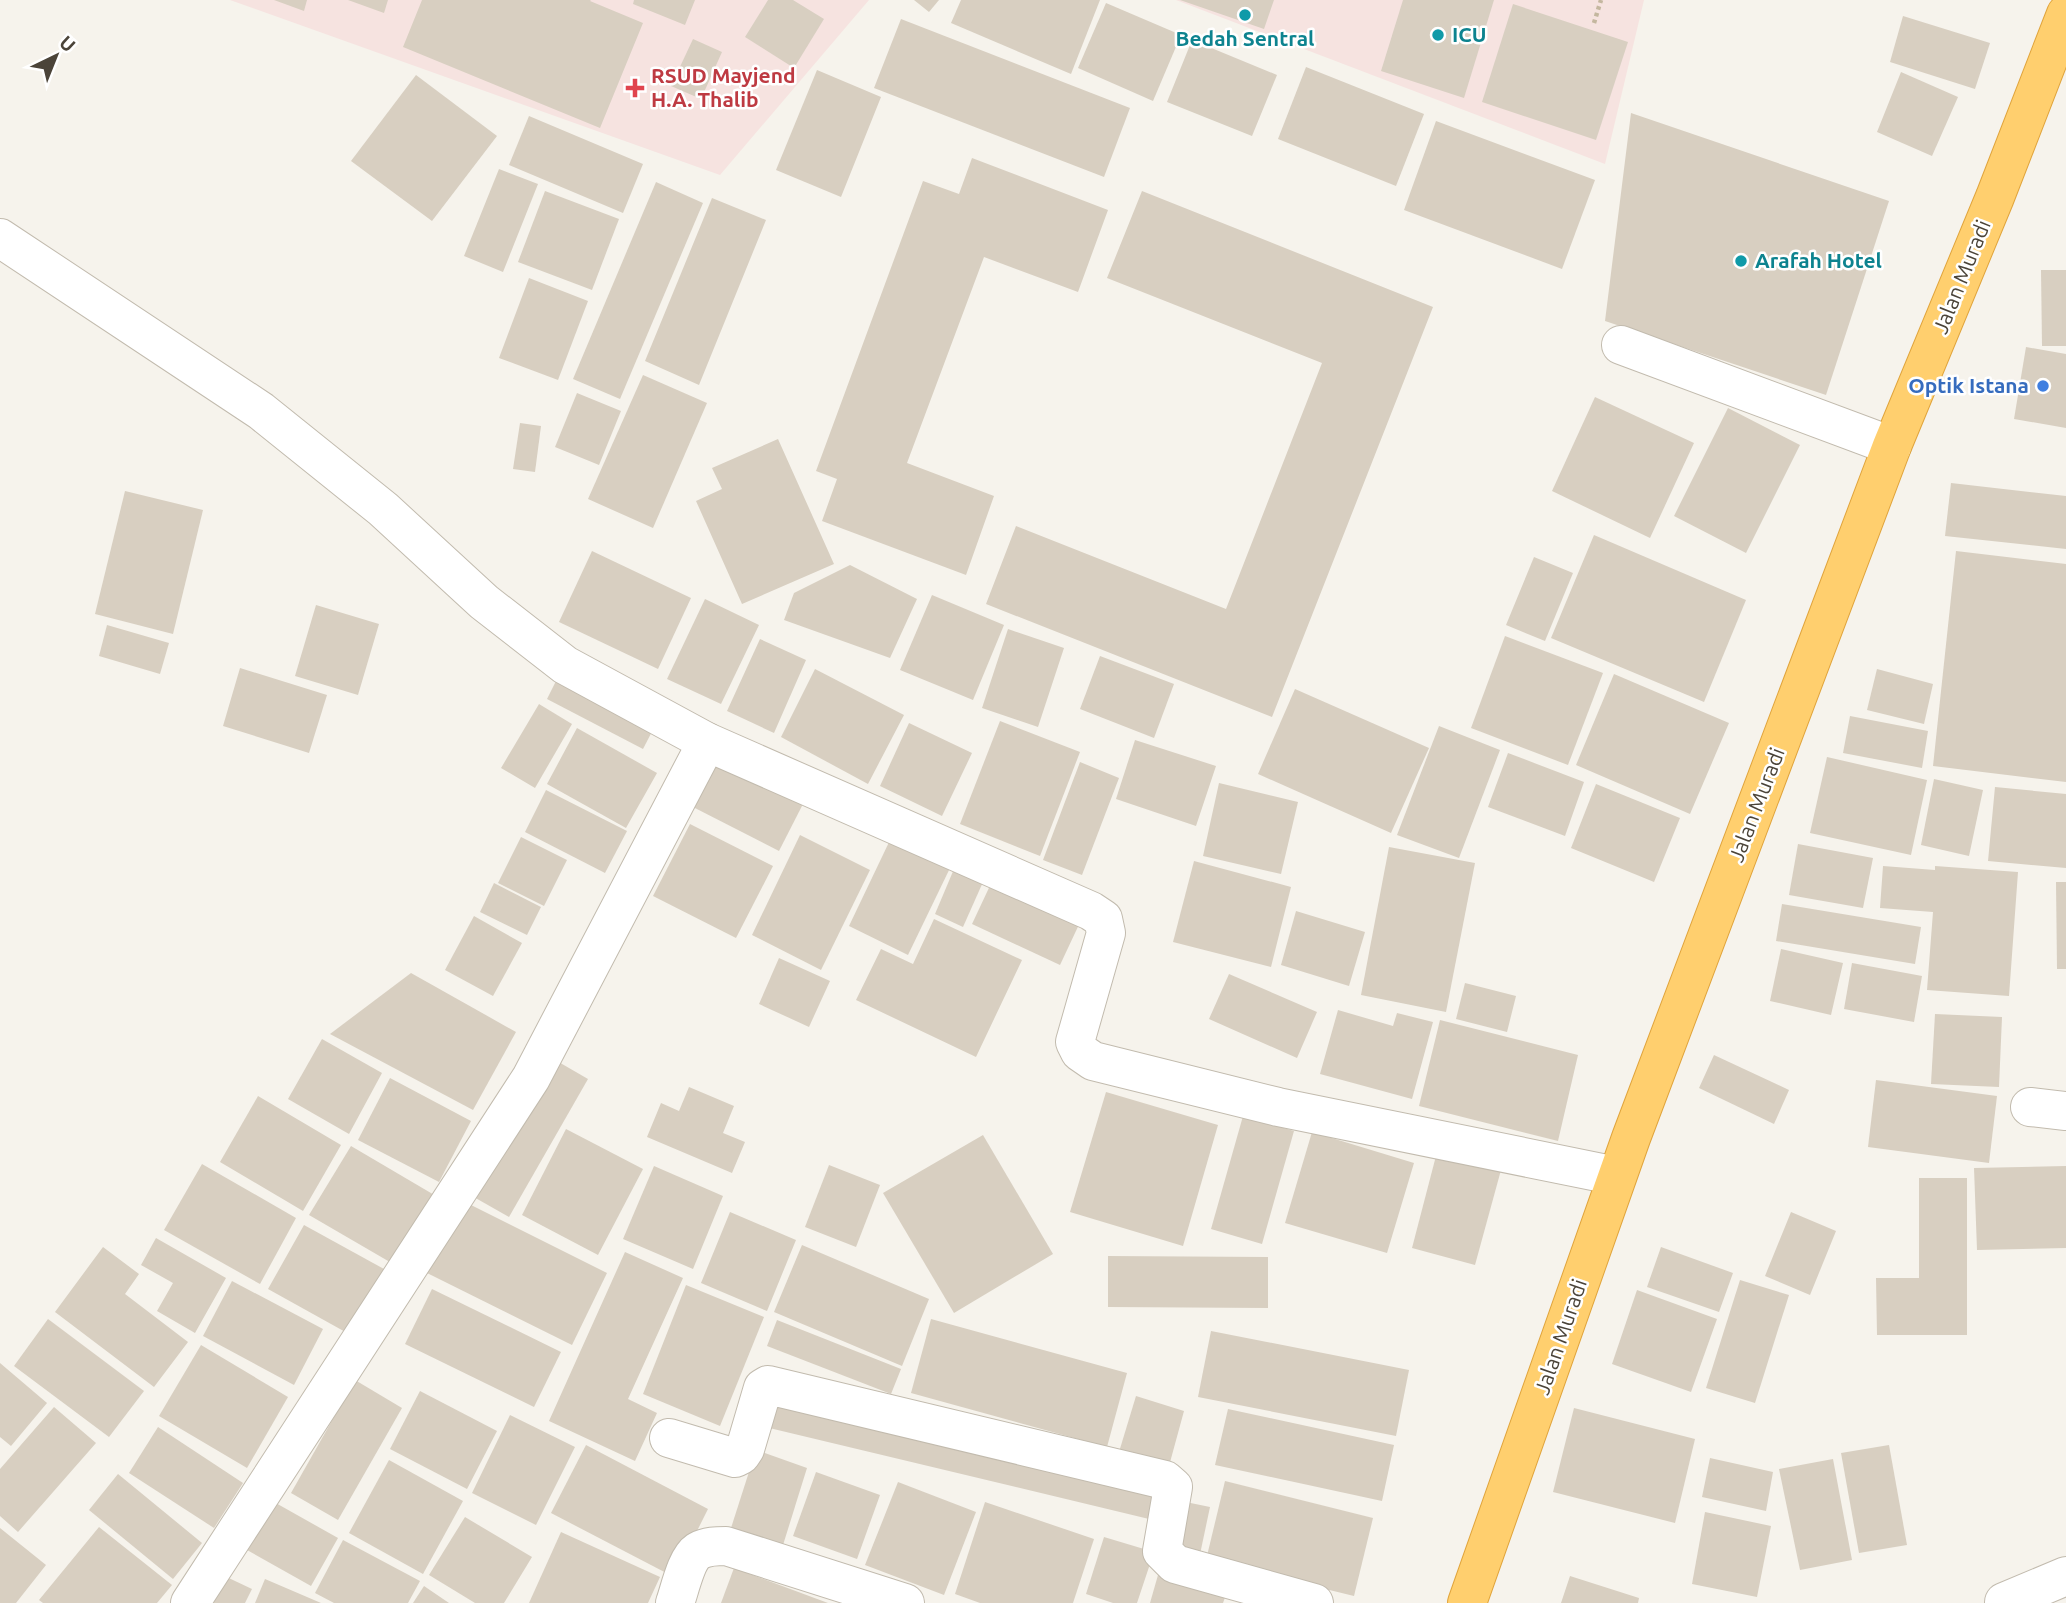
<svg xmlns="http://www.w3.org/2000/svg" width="2066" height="1603" viewBox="0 0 2066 1603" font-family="Ubuntu,sans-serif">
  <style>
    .medical { fill: #f6e3e0 }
    .building { fill: #d8cfc1 }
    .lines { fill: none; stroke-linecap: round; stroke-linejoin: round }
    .minor-casing { stroke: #c2bbae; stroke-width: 40 }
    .highway-casing { stroke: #e0a43c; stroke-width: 40 }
    .path { stroke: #c4b79f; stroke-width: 4.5; stroke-dasharray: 3.5 3.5; stroke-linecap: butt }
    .minor { stroke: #fff; stroke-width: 38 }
    .highway { stroke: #ffcf6e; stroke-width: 38 }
    .culture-dot { fill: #0f9aa8; stroke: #fff; stroke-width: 2.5 }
    .health-dot { fill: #e0444e; stroke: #fff; stroke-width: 2.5 }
    .shop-dot { fill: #3f7fe0; stroke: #fff; stroke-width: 2.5 }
    .labels { text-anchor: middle; stroke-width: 5; stroke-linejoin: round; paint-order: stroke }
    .culture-label { font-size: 21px; font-weight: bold; fill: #0d838f; stroke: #fff; text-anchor: start }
    .health-label { font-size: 21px; font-weight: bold; fill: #be3a42; stroke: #fff; text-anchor: start }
    .street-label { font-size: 21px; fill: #4b4439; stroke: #fff }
    .shop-label { font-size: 21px; font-weight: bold; fill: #366cbe; stroke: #fff; text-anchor: end }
  </style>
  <rect width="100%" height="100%" fill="#f6f3ec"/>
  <g class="medical">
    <polygon points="230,0 869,0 720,175"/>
    <polygon points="1176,0 1644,0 1605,164"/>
  </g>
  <g class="building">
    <polygon points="274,0 307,0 304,11"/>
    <polygon points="348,0 388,0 384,13"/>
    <polygon points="422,0 591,0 590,1 643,23 600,128 403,47"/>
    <polygon points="634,0 695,0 685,25 633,4"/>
    <polygon points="768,0 793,0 824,19 794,68 745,37"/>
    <polygon points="914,0 939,0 929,12"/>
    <polygon points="961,0 1100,0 1071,74 951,23"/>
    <polygon points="1180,0 1274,0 1264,29"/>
    <polygon points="1403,0 1494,0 1464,98 1381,71"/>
    <polygon points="1106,3 1181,35 1153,101 1078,68"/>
    <polygon points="1513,4 1628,42 1596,140 1482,102"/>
    <polygon points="1903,16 1990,43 1975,89 1890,62"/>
    <polygon points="901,19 1130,108 1104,177 874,88"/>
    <polygon points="693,39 722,52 701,99 671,86"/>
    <polygon points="1192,40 1277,75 1252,136 1167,102"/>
    <polygon points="1306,67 1424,114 1396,186 1278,139"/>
    <polygon points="817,70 881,97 841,197 776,170"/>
    <polygon points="1901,72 1958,97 1932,156 1877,132"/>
    <polygon points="416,75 497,136 432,221 351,161"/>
    <polygon points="1631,113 1889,201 1826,395 1605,321"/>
    <polygon points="529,116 643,164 623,213 509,165"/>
    <polygon points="1436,121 1595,180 1562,269 1404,210"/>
    <polygon points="972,158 1108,210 1078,292 984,257 907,463 994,496 966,575 822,521 837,479 816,471 923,181 959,194"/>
    <polygon points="499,169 538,184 503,272 464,256"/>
    <polygon points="656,182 703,203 620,399 573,379"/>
    <polygon points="545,191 619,219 592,290 518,262"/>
    <polygon points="1142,191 1433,307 1272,717 986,604 1016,526 1226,609 1322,363 1107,278"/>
    <polygon points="712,198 766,220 699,385 645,361"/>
    <polygon points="2041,270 2066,270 2066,346 2042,346"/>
    <polygon points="529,278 588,301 558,380 499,358"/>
    <polygon points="2026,347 2066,354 2066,428 2014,419"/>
    <polygon points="643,375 707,403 653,528 588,499"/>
    <polygon points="577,393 621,411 599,465 555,447"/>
    <polygon points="1595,397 1694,443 1650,538 1552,491"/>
    <polygon points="1728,408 1800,445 1746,553 1674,516"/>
    <polygon points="520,423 541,426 535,472 513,469"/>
    <polygon points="778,439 834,564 742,604 696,501 722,489 712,468"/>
    <polygon points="1951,483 2066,496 2066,549 1945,536"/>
    <polygon points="125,491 203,510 173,634 95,614"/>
    <polygon points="1594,535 1746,600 1704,702 1551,638"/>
    <polygon points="592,551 691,598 658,669 559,622"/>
    <polygon points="1956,551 2066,564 2066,782 1933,766"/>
    <polygon points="1534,557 1573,573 1545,641 1506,625"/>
    <polygon points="850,565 917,599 890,658 784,620 794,593"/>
    <polygon points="932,595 1004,625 973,700 900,670"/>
    <polygon points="705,599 759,625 721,704 667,679"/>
    <polygon points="316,605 379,624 358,695 295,676"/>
    <polygon points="107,625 169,643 160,674 99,656"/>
    <polygon points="1008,629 1064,648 1038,727 982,708"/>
    <polygon points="1505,636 1603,673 1568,765 1471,728"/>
    <polygon points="760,639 806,660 774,733 727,711"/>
    <polygon points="1100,656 1174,684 1154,738 1080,709"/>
    <polygon points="240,668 327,695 309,753 223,726"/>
    <polygon points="815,669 904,715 868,784 781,737"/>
    <polygon points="1877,669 1933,684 1924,724 1867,710"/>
    <polygon points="561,671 658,720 643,749 547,699"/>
    <polygon points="1614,674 1729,723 1690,814 1576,765"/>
    <polygon points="1295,689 1429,748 1391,833 1258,774"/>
    <polygon points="539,704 572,724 535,788 501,768"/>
    <polygon points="1850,716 1928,731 1922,768 1843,753"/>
    <polygon points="1000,721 1080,752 1040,856 960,824"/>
    <polygon points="909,723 972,753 942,816 880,786"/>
    <polygon points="1439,726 1500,750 1459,858 1397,835"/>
    <polygon points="577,728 657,773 626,828 547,784"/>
    <polygon points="1135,740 1216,766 1196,826 1116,799"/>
    <polygon points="1508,753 1584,782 1565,836 1488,807"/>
    <polygon points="716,756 804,802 779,851 691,806"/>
    <polygon points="1827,757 1927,780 1911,855 1810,833"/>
    <polygon points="1080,762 1119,778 1082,875 1043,860"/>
    <polygon points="1934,779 1983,790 1969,856 1921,845"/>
    <polygon points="1219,783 1298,802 1281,874 1203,856"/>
    <polygon points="1596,784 1680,818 1654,882 1571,848"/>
    <polygon points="1995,787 2066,794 2066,868 1988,861"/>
    <polygon points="546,790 627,831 605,873 525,832"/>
    <polygon points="690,824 773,866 736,938 653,896"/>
    <polygon points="800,835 870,870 821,970 752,935"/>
    <polygon points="521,837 567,860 544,906 498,883"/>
    <polygon points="891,838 951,866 908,955 849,926"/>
    <polygon points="1798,844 1873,858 1863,908 1789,895"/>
    <polygon points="1389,847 1475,863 1446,1012 1361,995"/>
    <polygon points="1194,861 1291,887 1271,967 1173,942"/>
    <polygon points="1883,866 1935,870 1935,866 2018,872 2009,996 1927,990 1933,912 1880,908"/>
    <polygon points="954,869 983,882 963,927 935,914"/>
    <polygon points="995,875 1083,916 1060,965 972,924"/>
    <polygon points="2056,882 2066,882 2066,969 2057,969"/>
    <polygon points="494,883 541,907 527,935 480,912"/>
    <polygon points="1782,904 1921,927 1915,964 1776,941"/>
    <polygon points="1296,911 1365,932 1349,986 1281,965"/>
    <polygon points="474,916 522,943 493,996 445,970"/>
    <polygon points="934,919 1022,960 976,1057 856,1000 881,949 913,964"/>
    <polygon points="1781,949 1843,963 1831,1015 1770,1001"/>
    <polygon points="779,958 830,981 809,1027 759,1004"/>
    <polygon points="1852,963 1922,976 1914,1022 1844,1009"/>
    <polygon points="411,973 516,1032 473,1110 330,1034"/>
    <polygon points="1229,974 1317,1012 1297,1058 1209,1019"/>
    <polygon points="1465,983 1516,996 1507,1032 1456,1019"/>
    <polygon points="1338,1010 1393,1026 1397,1013 1433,1022 1412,1099 1320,1074"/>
    <polygon points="1935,1014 2002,1017 1999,1087 1931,1084"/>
    <polygon points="1440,1020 1578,1055 1558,1141 1419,1106"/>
    <polygon points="322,1039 382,1073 349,1134 288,1099"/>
    <polygon points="1714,1055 1789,1090 1774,1124 1699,1088"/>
    <polygon points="550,1057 588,1079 509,1217 472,1196"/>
    <polygon points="390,1078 471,1121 439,1182 358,1140"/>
    <polygon points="1876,1080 1997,1096 1989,1163 1868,1147"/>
    <polygon points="689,1087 734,1106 723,1133 745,1142 732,1173 647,1137 661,1103 679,1111"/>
    <polygon points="1106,1092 1218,1125 1183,1246 1070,1212"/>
    <polygon points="258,1096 341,1145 303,1211 220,1162"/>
    <polygon points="1243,1116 1294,1131 1262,1244 1211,1229"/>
    <polygon points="566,1129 643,1169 598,1255 522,1215"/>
    <polygon points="1312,1132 1414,1163 1387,1253 1285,1223"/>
    <polygon points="983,1135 1053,1254 954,1313 883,1193"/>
    <polygon points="351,1146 436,1196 395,1265 309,1215"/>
    <polygon points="1437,1152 1501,1170 1475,1265 1412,1248"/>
    <polygon points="202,1164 296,1218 260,1284 164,1230"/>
    <polygon points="829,1165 880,1185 856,1247 805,1227"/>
    <polygon points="654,1166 723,1196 693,1269 623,1239"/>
    <polygon points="2066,1166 2066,1248 1977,1250 1974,1168"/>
    <polygon points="1919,1178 1967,1178 1967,1335 1877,1335 1876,1278 1919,1278"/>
    <polygon points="463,1201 607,1273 572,1345 427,1273"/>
    <polygon points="730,1212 796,1240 767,1311 701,1283"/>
    <polygon points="1791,1212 1836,1231 1810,1295 1765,1276"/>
    <polygon points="304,1225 384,1269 349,1334 268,1289"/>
    <polygon points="156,1238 226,1278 195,1333 157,1311 173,1283 141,1265"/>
    <polygon points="802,1245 929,1299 902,1366 774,1312"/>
    <polygon points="103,1247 139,1274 125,1294 188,1342 154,1387 55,1312"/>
    <polygon points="1661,1247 1733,1273 1719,1312 1647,1287"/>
    <polygon points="625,1252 683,1278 628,1399 657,1413 635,1461 549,1421"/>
    <polygon points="1108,1256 1268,1257 1268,1308 1108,1307"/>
    <polygon points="1740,1280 1789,1295 1755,1403 1706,1388"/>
    <polygon points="232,1281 323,1329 294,1385 203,1336"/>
    <polygon points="686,1285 764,1317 720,1426 643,1394"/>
    <polygon points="432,1289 561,1352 534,1407 405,1344"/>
    <polygon points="1637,1290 1717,1319 1691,1392 1612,1364"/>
    <polygon points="48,1319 144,1391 109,1437 14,1366"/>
    <polygon points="931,1319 1127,1373 1107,1447 911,1393"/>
    <polygon points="777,1320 901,1369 891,1394 767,1346"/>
    <polygon points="1211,1331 1409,1370 1396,1436 1198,1397"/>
    <polygon points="201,1345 288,1397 247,1468 159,1416"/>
    <polygon points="0,1363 47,1403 11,1446 0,1437"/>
    <polygon points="355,1380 402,1408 338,1520 291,1493"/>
    <polygon points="420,1391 497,1431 467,1489 390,1449"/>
    <polygon points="769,1393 1157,1487 1149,1519 761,1426"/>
    <polygon points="1136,1396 1184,1411 1169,1466 1119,1452"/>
    <polygon points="54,1407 96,1443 18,1532 0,1516 0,1469"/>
    <polygon points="1574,1408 1695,1439 1675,1523 1553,1492"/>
    <polygon points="1228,1409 1394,1445 1382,1501 1215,1465"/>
    <polygon points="510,1415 575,1447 536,1525 472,1493"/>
    <polygon points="158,1427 243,1483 214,1528 129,1473"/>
    <polygon points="586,1445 708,1509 674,1577 551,1513"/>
    <polygon points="1889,1445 1907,1545 1859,1553 1841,1453"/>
    <polygon points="756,1450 807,1468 783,1545 731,1528"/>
    <polygon points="1710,1458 1773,1472 1766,1511 1702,1497"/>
    <polygon points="1833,1459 1852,1560 1800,1570 1779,1469"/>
    <polygon points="389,1460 463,1501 423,1574 349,1533"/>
    <polygon points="816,1472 880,1495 857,1559 793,1536"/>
    <polygon points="118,1474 202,1543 173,1579 89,1510"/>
    <polygon points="1225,1481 1373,1518 1354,1596 1206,1560"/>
    <polygon points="898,1482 976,1512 944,1595 865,1565"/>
    <polygon points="1176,1500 1210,1507 1199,1559 1165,1551"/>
    <polygon points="274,1502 338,1538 311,1586 247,1550"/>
    <polygon points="985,1502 1094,1539 1073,1603 980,1603 955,1594"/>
    <polygon points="1705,1512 1771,1526 1757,1597 1692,1584"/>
    <polygon points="465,1517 532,1557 504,1603 475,1603 429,1575"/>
    <polygon points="99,1527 172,1585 157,1603 43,1603 39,1600"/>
    <polygon points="0,1528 46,1565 16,1603 0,1603"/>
    <polygon points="561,1532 660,1577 648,1603 529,1603"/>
    <polygon points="1104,1537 1154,1552 1137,1603 1113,1603 1086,1594"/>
    <polygon points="343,1540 420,1581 408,1603 334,1603 315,1593"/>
    <polygon points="734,1568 828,1603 721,1603"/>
    <polygon points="1160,1568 1228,1589 1223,1603 1150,1603"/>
    <polygon points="216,1572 252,1589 245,1603 202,1603"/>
    <polygon points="1570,1576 1639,1598 1638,1603 1561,1603"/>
    <polygon points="265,1579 321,1603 255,1603"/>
    <polygon points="424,1586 449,1603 413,1603"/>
  </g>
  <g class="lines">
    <g class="minor-casing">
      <g id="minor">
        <polyline points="0,238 261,411 383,509 484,602 565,665 707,742 1091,911 1103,919 1106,933 1075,1042 1080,1052 1093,1061 1278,1107 1617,1176"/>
        <polyline points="1621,345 1892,446"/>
        <polyline points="2030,1107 2066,1111"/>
        <polyline points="669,1438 735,1458 741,1455 745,1449 763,1388 768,1385 1165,1480 1173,1487 1162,1551 1175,1564 1314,1603"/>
        <polyline points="2004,1602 2066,1576"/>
        <polyline points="190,1603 531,1078 707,742"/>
        <path d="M675,1603C680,1589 686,1559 698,1551C707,1546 717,1546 726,1546L905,1603"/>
      </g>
    </g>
    <g class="highway-casing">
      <polyline id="highway" points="1467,1603 1631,1138 1892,446 1995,197 2066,14"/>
    </g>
    <polyline class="path" points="1594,23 1601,0"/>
    <use href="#minor" class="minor"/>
    <use href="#highway" class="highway"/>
  </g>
  <g class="culture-dot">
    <circle cx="1245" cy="15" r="7"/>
    <circle cx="1438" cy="35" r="7"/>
    <circle cx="1741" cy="261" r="7"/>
  </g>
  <path class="health-dot" d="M631.5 77.5h7v7h7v7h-7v7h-7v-7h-7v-7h7z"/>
  <circle class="shop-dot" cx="2043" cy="386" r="7"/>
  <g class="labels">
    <g class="culture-label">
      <text x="1452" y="42">ICU</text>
      <text x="1245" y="46" text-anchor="middle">Bedah Sentral</text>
      <text x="1755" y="268">Arafah Hotel</text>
    </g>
    <g class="health-label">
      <text x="651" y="83">RSUD Mayjend<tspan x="651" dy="24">H.A. Thalib</tspan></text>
    </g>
    <g class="street-label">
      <text transform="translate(1962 277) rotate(-68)" y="7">Jalan Muradi</text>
      <text transform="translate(1757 805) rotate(-69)" y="7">Jalan Muradi</text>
      <text transform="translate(1561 1337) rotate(-71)" y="7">Jalan Muradi</text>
    </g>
    <g class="shop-label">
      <text x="2029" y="393">Optik Istana</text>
    </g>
  </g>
  <g transform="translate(56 56) rotate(43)" stroke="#ffffff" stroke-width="5" paint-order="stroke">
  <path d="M0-5L12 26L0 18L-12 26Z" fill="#4b4439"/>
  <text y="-10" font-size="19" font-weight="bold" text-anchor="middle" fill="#4b4439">U</text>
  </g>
</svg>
